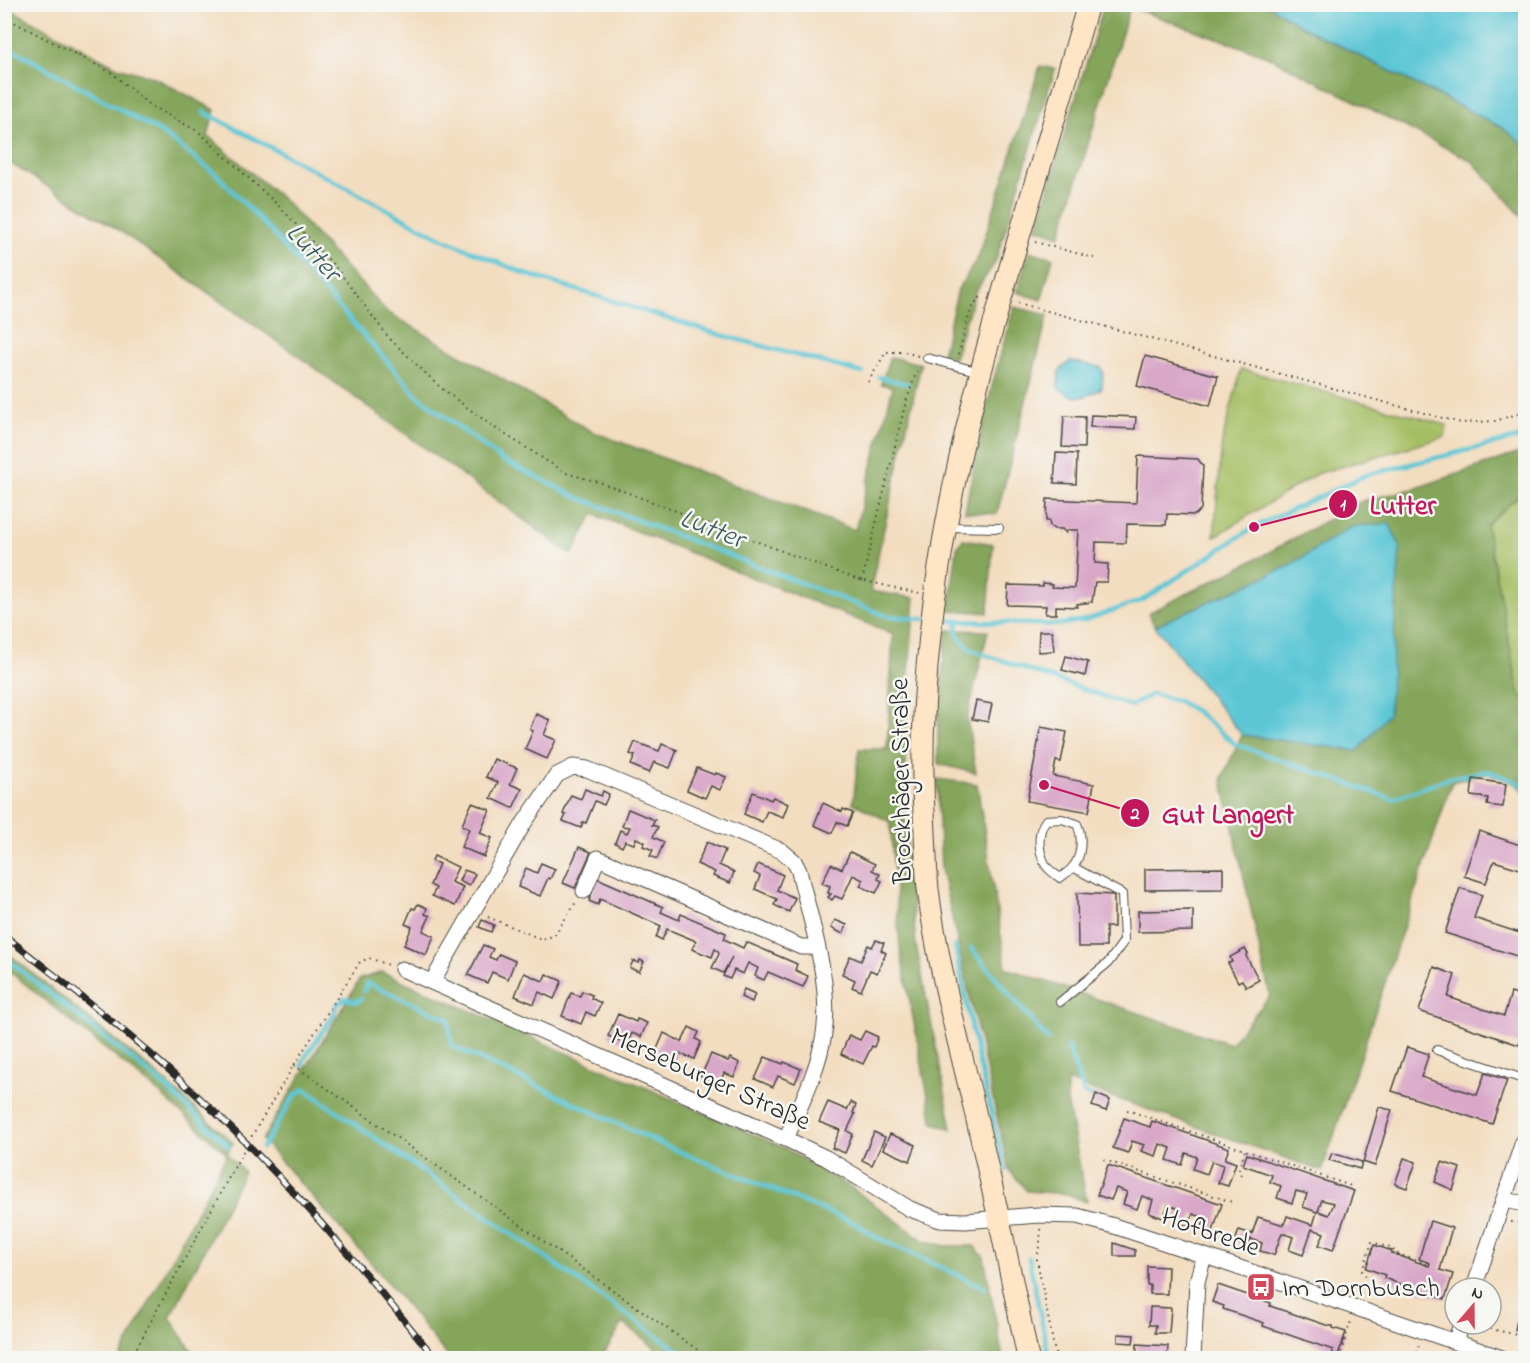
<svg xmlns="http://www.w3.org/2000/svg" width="1530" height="1363" viewBox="0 0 1530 1363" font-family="'Indie Flower',sans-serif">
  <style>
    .green { fill: #a5be64; stroke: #687448; stroke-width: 1.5 }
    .forest { fill: #84a55a; stroke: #586842; stroke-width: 1.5 }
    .water { fill: #5bc6d5; stroke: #437880; stroke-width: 1.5 }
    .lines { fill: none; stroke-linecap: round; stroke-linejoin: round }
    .stream { stroke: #5bc6d5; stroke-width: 4.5 }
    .building { fill: #d9a8c9; fill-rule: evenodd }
    .service-casing { stroke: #494641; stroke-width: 10 }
    .minor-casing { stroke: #494641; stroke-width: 17 }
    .secondary-casing { stroke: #494641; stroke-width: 23 }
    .path { stroke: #494641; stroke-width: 2; stroke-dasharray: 1.5 4.5; stroke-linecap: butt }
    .service { stroke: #fff; stroke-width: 8 }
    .minor { stroke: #fff; stroke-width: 15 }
    .secondary { stroke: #fde5c5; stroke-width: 21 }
    .rail-casing { stroke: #2b2b2b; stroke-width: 7 }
    .rail { stroke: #f6f6f2; stroke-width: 4.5; stroke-dasharray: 14; stroke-linecap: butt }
    .labels { text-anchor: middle; stroke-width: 5; stroke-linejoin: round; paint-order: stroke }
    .street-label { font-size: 27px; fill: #2b2b2b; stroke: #f6f6f2 }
    .poi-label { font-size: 27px; fill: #2b2b2b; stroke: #f6f6f2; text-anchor: start }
    .water-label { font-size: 28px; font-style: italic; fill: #395a5e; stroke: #f6f6f2 }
    .leader { fill: none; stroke: #c2185b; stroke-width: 2 }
    .callout-dot { fill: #c2185b; stroke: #f6f6f2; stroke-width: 2 }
    .mark-label { font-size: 18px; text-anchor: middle; font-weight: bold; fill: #fff }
    .callout-label { font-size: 28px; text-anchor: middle; font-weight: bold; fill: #c2185b; stroke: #f6f6f2; stroke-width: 5; stroke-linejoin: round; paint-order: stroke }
  </style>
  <rect width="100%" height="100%" fill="#f6f6f2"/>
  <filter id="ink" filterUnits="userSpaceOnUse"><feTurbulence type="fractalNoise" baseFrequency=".0167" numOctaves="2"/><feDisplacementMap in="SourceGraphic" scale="12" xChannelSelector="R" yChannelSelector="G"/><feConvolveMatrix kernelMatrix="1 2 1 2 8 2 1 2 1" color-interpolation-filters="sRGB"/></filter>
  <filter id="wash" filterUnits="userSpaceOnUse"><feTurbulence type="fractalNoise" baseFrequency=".008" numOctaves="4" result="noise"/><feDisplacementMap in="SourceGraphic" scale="24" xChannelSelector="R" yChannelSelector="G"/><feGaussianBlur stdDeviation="1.35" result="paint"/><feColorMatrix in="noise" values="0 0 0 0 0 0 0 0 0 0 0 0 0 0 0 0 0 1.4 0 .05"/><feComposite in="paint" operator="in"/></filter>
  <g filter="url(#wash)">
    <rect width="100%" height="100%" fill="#f3ddc0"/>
    <g class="green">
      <polygon points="1241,369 1447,425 1445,437 1316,474 1214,537 1222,442"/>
      <polygon points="1525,490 1525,701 1519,693 1486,525"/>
    </g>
    <g class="forest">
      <polygon points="1104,5 1268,5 1305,28 1501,127 1525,145 1525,220 1472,161 1267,56 1130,7 1060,236 1036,228"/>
      <polygon points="4,6 117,67 153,77 215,110 208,136 284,200 387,312 591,431 855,530 893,387 881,384 890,357 921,364 870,591 915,598 907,698 905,824 916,945 952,1129 933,1123 900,949 890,822 853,803 859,749 887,749 893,634 593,514 572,555 294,353 117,229 5,160"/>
      <polygon points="1040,66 1055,69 995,263 975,292 954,358 942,354 958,289 978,258"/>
      <polygon points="1029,251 1053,258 1041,300 1017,292"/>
      <path d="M1014,307L1048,315L997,514L965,512C977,442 994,375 1014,307Z"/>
      <polygon points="1525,451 1525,490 1486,525 1519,693 1525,701 1525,793 1516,784 1488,773 1452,782 1322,1171 1067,1081 1067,1101 1087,1202 1067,1194 1027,1191 1009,1170 941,869 937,779 977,784 1006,968 1230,1044 1270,996 1222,778 1242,735 1358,751 1351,527 1289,566 1155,626 1148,613 1262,556 1362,501 1413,489"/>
      <polygon points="963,539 993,544 988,613 949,610 957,548"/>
      <polygon points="947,630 988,631 967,718 976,773 938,764 938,710"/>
      <polygon points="4,950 164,1080 233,1143 227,1154 244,1172 170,1318 197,1358 120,1358 227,1154 156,1090 5,968"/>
      <polygon points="382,972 784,1148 853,1189 923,1240 945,1246 974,1246 984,1257 1003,1358 668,1358 623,1323 601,1358 449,1358 379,1272 262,1140 360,979"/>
    </g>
    <g class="water">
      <polygon points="1268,5 1525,5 1525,145 1501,127 1305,28"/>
      <path d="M1070,361L1100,367L1103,371L1102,388C1084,399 1075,401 1058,388L1059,371Z"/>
      <polygon points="1389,523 1400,546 1389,713 1358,751 1242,735 1155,626 1289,566 1351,527"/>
    </g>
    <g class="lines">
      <g class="stream">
        <polyline points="4,47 21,54 162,133 217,175 269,229 418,396 502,460 577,497 887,616 926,619"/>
        <polyline points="204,112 443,239 526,274 714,333 863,373"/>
        <polyline points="879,377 907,384"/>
        <polyline points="937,620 1056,625 1086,620 1143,600 1254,527 1366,475 1526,436"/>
        <polyline points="957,621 958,637 972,650 1131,706 1152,694 1178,701 1197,712 1235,744 1392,799 1450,778 1488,771 1517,782 1526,790"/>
        <polyline points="955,946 978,1058 1005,1170"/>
        <polyline points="971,948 1048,1040"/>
        <polyline points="4,957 159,1081 229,1146"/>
        <polyline points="364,991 367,983 448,1019 452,1046 666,1146 857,1224 874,1236 985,1288"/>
        <polyline points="1068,1047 1084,1093 1093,1097"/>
        <polyline points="302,1066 304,1059 333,1016 337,1005 345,998 357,1002 361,998"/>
        <polyline points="262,1148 295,1095 305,1089 689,1358"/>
        <polyline points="1029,1258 1049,1358"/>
      </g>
    </g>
    <g id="blocks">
      <g class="building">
        <polygon points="1145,356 1218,376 1210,406 1137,386"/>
        <polygon points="1091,415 1136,417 1135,429 1090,427"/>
        <polygon points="1064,416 1085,417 1084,448 1062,447"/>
        <polygon points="1056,453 1077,454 1076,484 1054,483"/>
        <polygon points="1138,456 1198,459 1203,466 1201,509 1195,515 1167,514 1166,525 1127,524 1126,543 1096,542 1095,563 1108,564 1107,582 1095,582 1092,602 1077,604 1077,607 1056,606 1056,614 1045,614 1046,606 1007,605 1008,585 1043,586 1043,583 1053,584 1052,587 1075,588 1078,530 1068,530 1066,533 1062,529 1054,529 1050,526 1049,521 1046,521 1047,499 1136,503"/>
        <polygon points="1039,631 1052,631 1054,651 1038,652"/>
        <polygon points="1066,656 1088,662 1085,676 1062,670"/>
        <polygon points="976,701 992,704 988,722 972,719"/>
        <polygon points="536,714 550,720 544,735 556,740 547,759 525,749 533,731 530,729"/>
        <polygon points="1041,727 1067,732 1061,762 1056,761 1053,776 1094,784 1089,812 1027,801"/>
        <polygon points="635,742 659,751 662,744 677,750 670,768 654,762 649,773 631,765 635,756 630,754"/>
        <polygon points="494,759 517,768 510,784 522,789 513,808 491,798 498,782 486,777"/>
        <polygon points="697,768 715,775 716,773 726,777 720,790 711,786 705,798 687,790"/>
        <polygon points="1473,779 1506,784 1503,807 1487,805 1488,798 1471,796"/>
        <polygon points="585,789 601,796 603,791 609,794 604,805 595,801 586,823 583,822 581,828 563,821 566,815 563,814 571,795 581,799"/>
        <polygon points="753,792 771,800 773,797 788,804 783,817 767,811 762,822 744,814"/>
        <polygon points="472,803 490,810 480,833 492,838 484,857 461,847 469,829 462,825"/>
        <polygon points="823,803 842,812 843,809 853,813 847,826 837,822 832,833 814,825"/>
        <polygon points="628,809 655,820 652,825 658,827 653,837 664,842 657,859 650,856 653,850 643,846 645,842 636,838 634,844 625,841 622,847 615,843 620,830 627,833 630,827 622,826"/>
        <polygon points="1479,831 1526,847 1526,871 1494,861 1486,883 1464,876"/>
        <polygon points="707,842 725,850 719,865 734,872 730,883 713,876 715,872 697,864"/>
        <polygon points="579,847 591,852 575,888 563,883"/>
        <polygon points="850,852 875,864 872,870 880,874 878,879 882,881 876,893 860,886 863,880 853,875 842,899 835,896 832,900 828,897 831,894 828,893 830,886 822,883 831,864 842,869"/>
        <polygon points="434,856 458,867 451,882 463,887 455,906 432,896 436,888 430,885 439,864 432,861"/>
        <polygon points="541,863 555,869 550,879 548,878 540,896 518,887 526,868 537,873"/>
        <polygon points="758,864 783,875 777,890 795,898 789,912 774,905 777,899 755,889 760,876 754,873"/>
        <polygon points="1223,868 1223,889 1145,890 1145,869"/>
        <polygon points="464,870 475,874 469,886 459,881"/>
        <polygon points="597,878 663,907 661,912 679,920 681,914 726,933 724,939 743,948 746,942 797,964 795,970 808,976 803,987 768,972 764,980 755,976 758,968 748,963 743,974 734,970 730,979 723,976 732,957 723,973 712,968 719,954 718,951 715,949 712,957 692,949 696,941 667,929 662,940 656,937 661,926 600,899 598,905 589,901"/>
        <polygon points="1460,888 1482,895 1474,918 1526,935 1526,959 1445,933"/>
        <polygon points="1077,893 1114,895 1114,927 1106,927 1106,947 1078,947"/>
        <polygon points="418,904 427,908 425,914 430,916 423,931 434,936 426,955 404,945 412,927 405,924 412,908 415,909"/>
        <polygon points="1193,910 1193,931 1138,932 1138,911"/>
        <polygon points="482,920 494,925 491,932 479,927"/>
        <polygon points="835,920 847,925 843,934 831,928"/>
        <polygon points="876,940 884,943 881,950 886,953 877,973 870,970 861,991 852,987 855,980 842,974 850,956 861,961 868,945 872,947"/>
        <polygon points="483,945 493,949 489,957 496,960 499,954 515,961 508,979 492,972 487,983 468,975"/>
        <polygon points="1245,949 1248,954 1246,956 1259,980 1246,987 1242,980 1238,982 1228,963 1232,962 1230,957"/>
        <polygon points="640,960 644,962 639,972 630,968 633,961 639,963"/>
        <polygon points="1434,967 1455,975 1448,997 1504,1016 1511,993 1526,998 1526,1024 1519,1045 1419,1011"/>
        <polygon points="524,973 543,981 546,974 562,981 554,999 539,992 534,1004 515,996"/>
        <polygon points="744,989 755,994 752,1002 741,997"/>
        <polygon points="582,991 592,995 591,998 601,1003 595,1016 586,1012 581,1024 562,1016 571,993 580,996"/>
        <polygon points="618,1014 636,1022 637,1019 647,1023 641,1037 632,1033 627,1044 608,1036"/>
        <polygon points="689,1027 699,1032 696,1039 701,1042 694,1059 678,1053 673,1064 654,1056 664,1033 682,1042"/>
        <polygon points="865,1031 878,1037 874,1047 872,1046 863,1064 841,1054 849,1035 860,1040"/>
        <polygon points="1407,1047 1429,1054 1421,1077 1477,1095 1485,1073 1507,1080 1492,1124 1392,1091"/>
        <polygon points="711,1054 728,1061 730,1058 740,1063 734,1077 724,1073 719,1084 701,1076"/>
        <polygon points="765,1057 783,1064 784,1062 801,1069 795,1083 778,1076 773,1087 755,1079"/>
        <polygon points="1096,1094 1110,1100 1106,1111 1092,1106"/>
        <polygon points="828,1102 847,1110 851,1102 856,1105 853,1113 855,1114 847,1131 853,1134 845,1153 832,1148 840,1130 819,1122"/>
        <polygon points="1379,1107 1392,1110 1375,1166 1363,1162"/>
        <polygon points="1124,1118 1150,1127 1152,1121 1229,1148 1225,1159 1236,1163 1228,1186 1218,1183 1223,1165 1212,1161 1207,1174 1193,1169 1197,1157 1186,1153 1182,1165 1167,1160 1171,1148 1160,1144 1156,1156 1141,1151 1144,1145 1132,1141 1128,1153 1113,1148"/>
        <polygon points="874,1132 885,1137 872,1165 862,1160"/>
        <polygon points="890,1134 916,1145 910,1161 883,1149"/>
        <polygon points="1332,1153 1362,1162 1360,1169 1329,1160"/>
        <path d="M1247,1154L1354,1191L1333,1250L1319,1245L1324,1233L1312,1229L1303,1255L1289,1250L1293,1237L1282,1233L1274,1255L1260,1251L1262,1243L1251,1239L1248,1246L1235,1242L1239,1230L1252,1234L1258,1217L1284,1225L1287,1216L1313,1225L1317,1212L1303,1207L1307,1194L1296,1191L1292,1203L1277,1198L1281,1186L1270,1182L1272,1175L1243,1165ZM1322,1200L1334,1203L1329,1215L1318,1211Z"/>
        <polygon points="1404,1158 1416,1162 1407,1188 1395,1184"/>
        <polygon points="1442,1162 1460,1168 1453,1190 1435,1182"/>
        <polygon points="1108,1165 1222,1204 1212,1234 1201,1230 1205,1218 1193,1214 1189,1226 1175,1222 1179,1209 1168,1205 1163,1218 1149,1213 1153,1200 1142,1196 1137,1209 1123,1204 1127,1192 1116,1188 1111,1200 1097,1195"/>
        <polygon points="1430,1221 1452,1228 1440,1270 1453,1274 1445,1299 1410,1288 1384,1278 1385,1275 1366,1268 1374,1245 1392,1251 1391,1253 1429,1266 1430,1263 1419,1259"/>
        <polygon points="1114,1243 1135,1250 1135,1256 1114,1256"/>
        <polygon points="1147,1266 1168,1267 1167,1294 1150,1294 1150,1285 1147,1285"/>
        <polygon points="1218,1285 1271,1303 1270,1306 1329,1326 1333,1326 1333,1328 1346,1332 1338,1355 1332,1353 1333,1350 1263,1326 1264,1323 1223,1309 1224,1306 1212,1302"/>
        <polygon points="1523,1291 1526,1291 1526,1332 1515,1330"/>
        <polygon points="1150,1307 1171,1308 1169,1333 1155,1333 1156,1325 1149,1325"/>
        <polygon points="1118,1334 1134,1335 1133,1343 1118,1342"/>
        <polygon points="1137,1344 1168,1346 1167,1358 1136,1358"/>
        <polygon points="1388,1351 1407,1356 1406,1358 1385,1358"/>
      </g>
    </g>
  </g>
  <g filter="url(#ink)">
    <use href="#blocks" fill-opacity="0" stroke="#494641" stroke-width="1.5"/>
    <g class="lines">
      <g class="service-casing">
        <g id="service">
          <polyline points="927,358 980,372"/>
          <polyline points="949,527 999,528"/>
          <path d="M1062,819L1077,824C1083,837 1082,857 1072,868C1069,872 1063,875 1060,878C1055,874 1047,869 1045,864C1038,850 1037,832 1046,820Z"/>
          <polyline points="1060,1002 1108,963 1124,941 1122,894 1073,867"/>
          <polyline points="1437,1050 1526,1080"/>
        </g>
      </g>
      <g class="minor-casing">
        <g id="minor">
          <polyline points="584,891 598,858 801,947 816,947"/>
          <polyline points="402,969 786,1139 826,1158 910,1209 940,1220 965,1221 1038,1215 1077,1216 1114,1226 1211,1258 1502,1358"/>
          <path d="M432,982L524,823L557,775L573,767L587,769L782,851L794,861L799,871C811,923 835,991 822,1044C815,1077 799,1108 786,1139"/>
          <polyline points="1504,1200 1526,1204"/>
          <polyline points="1474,1288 1526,1133"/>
          <polyline points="1455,1342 1461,1324"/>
          <polyline points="1193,1358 1197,1282 1204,1256"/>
        </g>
      </g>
      <g class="secondary-casing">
        <path id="secondary" d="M1028,1358C1011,1274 993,1190 974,1107C957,1035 937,962 928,889C926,870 926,851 925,833C906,542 1011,279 1088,4"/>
      </g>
      <g class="path">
        <polyline points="4,17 112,73 148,104 199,132 281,208 337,269 389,338 442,389 495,428 566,473 602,483 856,579 919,593"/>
        <polyline points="1035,242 1094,258"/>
        <polyline points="1018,303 1461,423 1495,421 1526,411"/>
        <path d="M959,354C963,339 969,301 984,295"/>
        <polyline points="868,382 886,352 905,352 918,356"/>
        <polyline points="862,581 905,405 915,376 921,367"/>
        <polyline points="488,917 541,939 554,936 576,902"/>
        <polyline points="294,1065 709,1358"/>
        <polyline points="1127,1110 1354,1187"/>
        <polyline points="1104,1160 1232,1202"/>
        <polyline points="1241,1175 1239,1169 1245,1150"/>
        <polyline points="1511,1222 1526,1223"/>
        <path d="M1040,1229C1042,1239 1038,1249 1037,1260L1056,1358"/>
        <polyline points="1366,1276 1362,1271 1372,1242 1393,1249 1395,1253 1427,1264"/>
        <polyline points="1473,1332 1487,1328 1526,1337"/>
        <polyline points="131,1358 247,1144 294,1065 360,962 369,958 389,965"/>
        <polyline points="1339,1358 1351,1321"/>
        <polyline points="1414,1358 1419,1345"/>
      </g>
      <use href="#service" class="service"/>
      <use href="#minor" class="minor"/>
      <use href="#secondary" class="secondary"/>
      <g class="rail-casing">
        <path id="rail" d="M4,935C60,980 117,1023 170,1071C268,1157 353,1257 435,1358"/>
      </g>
      <use href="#rail" class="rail"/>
    </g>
  </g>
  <defs>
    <g id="bus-square" transform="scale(1.5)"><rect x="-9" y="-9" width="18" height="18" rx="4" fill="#d1495b" stroke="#f6f6f2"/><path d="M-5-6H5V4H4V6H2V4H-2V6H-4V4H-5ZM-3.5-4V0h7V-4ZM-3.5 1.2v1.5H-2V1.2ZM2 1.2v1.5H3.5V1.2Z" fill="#fff"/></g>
  </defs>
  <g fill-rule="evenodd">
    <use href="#bus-square" x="1261" y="1287"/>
  </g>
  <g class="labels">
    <g class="street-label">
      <text transform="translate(900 781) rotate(-91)" y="9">Brockhäger Straße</text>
      <text transform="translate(711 1078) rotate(24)" y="9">Merseburger Straße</text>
      <text transform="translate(1211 1231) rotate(19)" y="9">Hofbrede</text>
    </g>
    <g class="poi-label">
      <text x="1282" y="1296">Im Dornbusch</text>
    </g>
    <g class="water-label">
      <text transform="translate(315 251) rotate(48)" y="10">Lutter</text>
      <text transform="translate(713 527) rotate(21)" y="10">Lutter</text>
    </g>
  </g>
  <path class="leader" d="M1254 527L1343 504M1044 785L1135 813"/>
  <g class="callout-dot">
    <circle cx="1254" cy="527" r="6"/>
    <circle cx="1044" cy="785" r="6"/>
    <circle cx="1343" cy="504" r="15"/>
    <circle cx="1135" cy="813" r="15"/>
  </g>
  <g class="mark-label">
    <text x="1343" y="510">1</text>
    <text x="1135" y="819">2</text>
  </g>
  <g class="callout-label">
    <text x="1403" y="514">Lutter</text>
    <text x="1228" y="823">Gut Langert</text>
  </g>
  <rect width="1530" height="1363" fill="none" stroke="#f6f6f2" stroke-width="24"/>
  <g transform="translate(1473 1306) rotate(20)"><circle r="28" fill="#f6f6f2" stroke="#a5a5a2" stroke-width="1.5"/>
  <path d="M0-4.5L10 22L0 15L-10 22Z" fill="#d1495b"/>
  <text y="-9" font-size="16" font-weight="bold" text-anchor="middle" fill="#2b2b2b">N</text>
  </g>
</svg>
